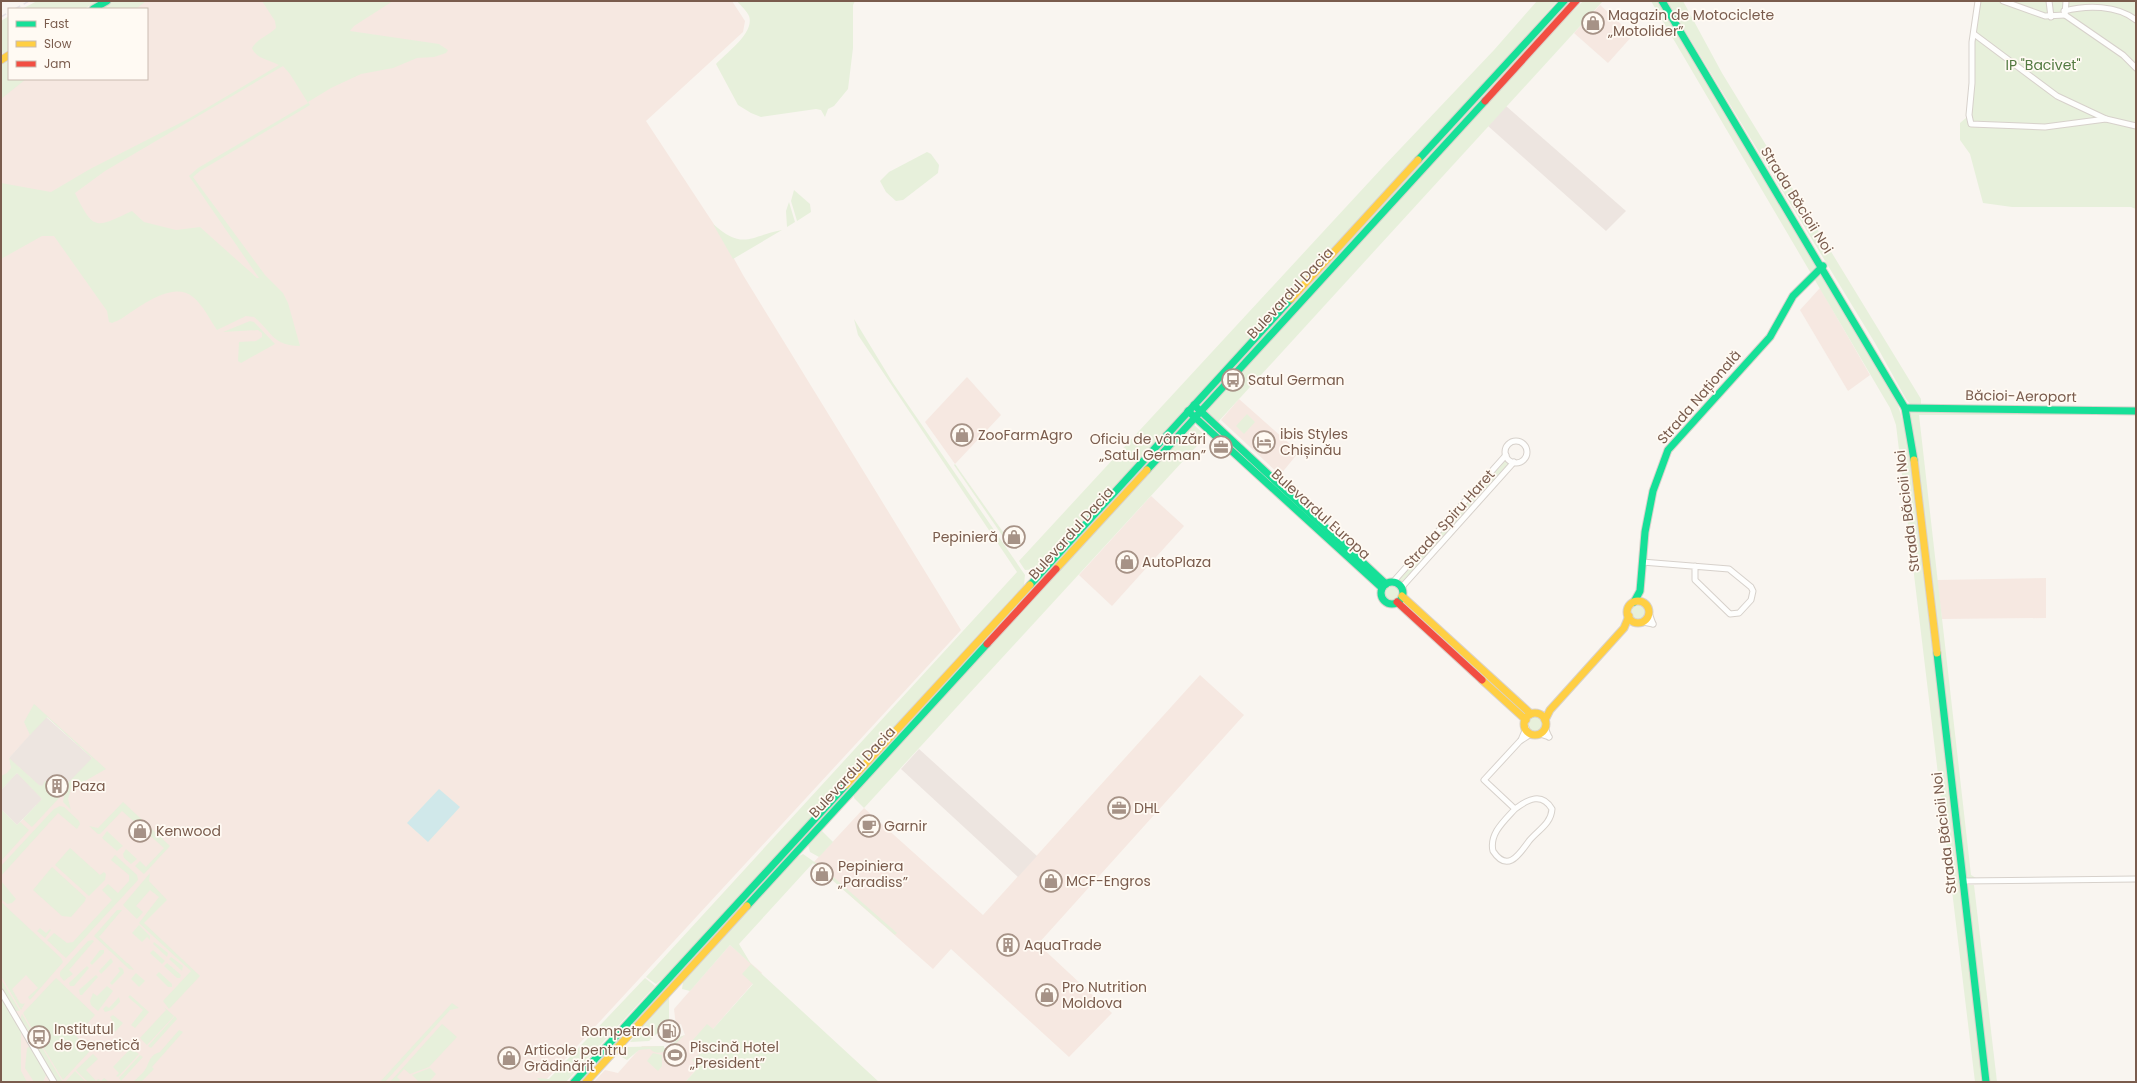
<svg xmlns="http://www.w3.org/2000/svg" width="2137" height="1083" viewBox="0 0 2137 1083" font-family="Poppins,sans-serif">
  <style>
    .commercial { fill: #f6e8e1; fill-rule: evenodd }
    .industrial { fill: #ede5e0 }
    .green { fill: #e7f0db; fill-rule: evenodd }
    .water { fill: #d0e8ea }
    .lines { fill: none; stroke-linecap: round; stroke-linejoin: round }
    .street-casing { stroke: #d7d1cb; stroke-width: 7 }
    .fast-casing { stroke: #d9d2cb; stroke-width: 9 }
    .slow-casing { stroke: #d9d2cb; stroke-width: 9 }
    .jam-casing { stroke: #d9d2cb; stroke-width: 9 }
    .street { stroke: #fefefd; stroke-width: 5 }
    .fast { stroke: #16e098; stroke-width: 7 }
    .slow { stroke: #ffcf43; stroke-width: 7 }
    .jam { stroke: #f24e42; stroke-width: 7 }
    .rail { stroke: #e6e3e7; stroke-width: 1.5; stroke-dasharray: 6 4; stroke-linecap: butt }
    .labels { text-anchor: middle; stroke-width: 3.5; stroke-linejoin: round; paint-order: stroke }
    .poi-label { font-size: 14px; fill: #7a5c4d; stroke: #fffaf3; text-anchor: start }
    .park-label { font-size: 14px; fill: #537a41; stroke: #fffaf3 }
    .street-label { font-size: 14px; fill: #7a5c4d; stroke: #fffaf3 }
  </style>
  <rect width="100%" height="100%" fill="#f9f5f0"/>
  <g class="commercial">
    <path d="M146,1H732L745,21L743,32L646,121L721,235L743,275L961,630L544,1082H1V809L17,825L37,806L17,773L1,790V86L20,79H147V9H133ZM47,717L92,758H9Z"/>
    <polygon points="1600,5 1633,35 1608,63 1574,33"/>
    <polygon points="1820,288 1870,375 1848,391 1800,310"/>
    <polygon points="967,377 1001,415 955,464 925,422"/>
    <polygon points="1239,399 1299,452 1280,475 1221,420"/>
    <polygon points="1151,496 1184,526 1112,606 1079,575"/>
    <polygon points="2046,578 2046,618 1942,619 1937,580"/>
    <polygon points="1200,675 1244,715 1038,944 1112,1013 1069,1057 951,949 933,969 813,863 864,808 983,915"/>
    <polygon points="730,945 762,973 713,1029 724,1040 685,1082 594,1082 605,1070 618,1073 642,1046 664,1046 664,1048 669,1048 680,1037 685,1035 681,1024 676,1026 674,1009"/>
  </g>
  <g class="industrial">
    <polygon points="1506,106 1626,211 1606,231 1488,126"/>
    <polygon points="46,717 92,758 67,787 52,790 39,785 9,758"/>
    <polygon points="919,749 1037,856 1018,877 901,769"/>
    <polygon points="17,773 42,799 17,825 1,809 1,790"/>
  </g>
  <g class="green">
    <polygon points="37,1 98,1 84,9 22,9"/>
    <polygon points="112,1 146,1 136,9 98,9"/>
    <path d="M262,1H393L354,26L350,31L439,44L448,50L446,53L434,57L417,58L393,68L361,74L331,88L308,102L310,105L200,171L193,177L265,275L283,293L288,303L300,346C273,346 272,332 254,317L246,316L217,330C210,320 203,305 193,297C172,279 137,309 119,320L112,323L109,322L107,311L54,236H42L1,259V183L51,192L90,169L190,118L279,65C270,60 256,59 252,48C258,38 268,36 276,28L275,21ZM283,66L290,74L308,103L198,168L189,176L259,278H257L200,227L176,230L144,222L132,211C97,227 94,233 75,193L105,171Z"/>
    <path d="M737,1H855L853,5V48L848,89L834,106L828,109L825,117L821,110L816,109L761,117L751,113L738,105L716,64C726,53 755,33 749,16C747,11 741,6 737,1Z"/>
    <polygon points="1537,1 1557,1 1491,77 1441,129 1069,536 1038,569 1025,570 1019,561 1382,168 1494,50"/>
    <polygon points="1569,1 1572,1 1224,380 1226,374"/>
    <polygon points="1583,1 1603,1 1218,422 1206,410 1542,42"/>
    <path d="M1651,1H1659L1889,384C1902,410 1907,436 1911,465L1983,1082H1975L1896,425L1890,408L1853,345Z"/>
    <polygon points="1667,1 1683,1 1722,73 1921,399 1921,405 1910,404 1906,399 1875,343"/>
    <polygon points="1976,1 2136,1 2136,209 2131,207 2012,207 1983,203 1970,154 1960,140 1960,123 1966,118"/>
    <polygon points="9,16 9,50 1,54 1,21"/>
    <polygon points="9,59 9,79 26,79 1,99 1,63"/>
    <polygon points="927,152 931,154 939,165 938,173 903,200 896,201 886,192 880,181 889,172"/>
    <polygon points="794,190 810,204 811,212 797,221 791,201"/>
    <polygon points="789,202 795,222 787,227 786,211"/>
    <path d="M713,224C744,251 749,236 782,230L733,259Z"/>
    <polygon points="854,319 893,383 1025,575 1024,585 665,977 656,984 646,977 1017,572 858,335"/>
    <polygon points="250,321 254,322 275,344 241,363 238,361 239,342 256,341 262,337 262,333 258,330 223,332"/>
    <polygon points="1943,411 2136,413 2136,415 1919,415 1971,875 1976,878 1965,878 1917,461 1909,412"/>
    <polygon points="1247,414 1255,422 1244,434 1236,426"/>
    <polygon points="1188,416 1190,418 1039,581 1038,580"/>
    <polygon points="1193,424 1206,436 864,808 854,798 854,795"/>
    <polygon points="1506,460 1509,463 1401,584 1398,581"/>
    <polygon points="955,464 1008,539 1006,541 954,465"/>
    <circle cx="1392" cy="593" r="8"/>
    <polygon points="1028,590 1030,592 742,906 741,904"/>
    <polygon points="1403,600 1528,714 1525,717 1400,603"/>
    <circle cx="1638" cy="612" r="8"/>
    <polygon points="34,704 106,769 71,789 68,799 71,810 63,802 66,785 92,758 47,717 30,735 24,722"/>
    <circle cx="1535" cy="724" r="8"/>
    <polygon points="9,758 39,785 42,786 45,781 51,783 49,789 61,788 59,798 32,827 23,819 42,799 17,773 1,790 1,776 7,773 11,768"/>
    <polygon points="123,802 170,846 144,874 135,866 140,861 146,867 164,848 122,811 100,834 98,834 89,826 98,828"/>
    <polygon points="60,806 64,807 79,821 80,824 77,829 58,813 1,876 1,866 54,809"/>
    <polygon points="1,809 17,825 20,822 29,830 1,861"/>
    <polygon points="107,831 123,846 117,851 102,838"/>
    <polygon points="822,831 833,842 819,857 810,852 808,845"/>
    <polygon points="70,848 100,875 104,872 106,874 105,880 89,896 55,865"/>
    <polygon points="126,849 137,859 131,864 124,858 123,854"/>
    <polygon points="803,854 823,868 897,933 895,935 813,863 739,944 751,964 879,1082 685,1082 699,1067 692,1060 703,1052 692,1041 707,1024 713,1029 753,984 742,974 751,964 730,945 690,991 682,989 683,982 797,857"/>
    <polygon points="115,855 137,875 138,880 66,958 47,940 54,933 67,943 73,942 112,900 102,890 108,884 118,893 129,881 129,875 111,860"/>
    <polygon points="52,867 86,898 85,901 71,917 62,916 33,890"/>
    <polygon points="150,873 149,881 167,900 144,923 200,976 169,1009 163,1001 191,971 139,923 159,897 150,890 136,906 143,912 137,919 123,905"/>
    <polygon points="1,881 16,899 12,903 7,904 1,899"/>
    <polygon points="1966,885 1974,885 1997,1082 1990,1082"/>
    <polygon points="1,902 61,958 63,962 30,1000 28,997 38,988 26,975 12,989 20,1003 23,1004 25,1003 21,1010 1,976"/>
    <polygon points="735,909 737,911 580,1082 577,1082"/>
    <polygon points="117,910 122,910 99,937 127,963 128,963 134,970 129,969 94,936"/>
    <polygon points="139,925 150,936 150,940 147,937 142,942 132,933"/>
    <polygon points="40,928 46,933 50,929 51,930 45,938 37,931"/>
    <polygon points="92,940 94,941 69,970 73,974 64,981 60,976 60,972 88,941"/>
    <polygon points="154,942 168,953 167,957 153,944"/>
    <polygon points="100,950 104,950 104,953 92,965 90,963"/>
    <polygon points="153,950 165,961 162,964 150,953"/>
    <polygon points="171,957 183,966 182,971 169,959"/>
    <polygon points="111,958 113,962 101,974 99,971"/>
    <polygon points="167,963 181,975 180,978 177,978 164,966"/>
    <polygon points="87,966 89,968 74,986 70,986 69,983"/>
    <polygon points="120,967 123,969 124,973 112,985 110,983 120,971 118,968"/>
    <polygon points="159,972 172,984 172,987 168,987 156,975"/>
    <polygon points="136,973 145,981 139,987 131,979"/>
    <polygon points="96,975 98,977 82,995 80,995 79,990"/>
    <polygon points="56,978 95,1015 76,1036 88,1048 89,1052 63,1080 40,1042 43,1040 39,1032 35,1034 23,1013"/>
    <polygon points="645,978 655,986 566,1082 541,1082 537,1078 549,1079"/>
    <polygon points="1,979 20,1011 14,1011 1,988"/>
    <polygon points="107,986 113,991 98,1011 91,1005 90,1001 93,993 97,996"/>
    <polygon points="130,995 149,1012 135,1028 131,1025 143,1010 128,997"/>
    <polygon points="119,997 120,1002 112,1010 105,1012 103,1009 106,1006 109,1008"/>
    <polygon points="669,997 669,1022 649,1041 630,1042"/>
    <polygon points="1,998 21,1031 21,1071 27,1082 1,1082"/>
    <polygon points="452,1003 459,1008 450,1010 385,1082 380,1082"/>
    <polygon points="164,1007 174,1016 147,1045 140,1038 166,1010"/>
    <polygon points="22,1014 33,1033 31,1034 20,1020"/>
    <polygon points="113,1015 123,1023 115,1032 110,1028 114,1023 110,1017"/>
    <polygon points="175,1016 177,1019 151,1048 148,1046"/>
    <polygon points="442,1024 457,1037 429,1067 410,1074 404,1069 397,1077 400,1080 398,1082 390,1082"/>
    <path d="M179,1030L183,1032L152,1067L154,1069L141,1082H133C137,1078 145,1072 147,1066C150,1059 152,1054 160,1052Z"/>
    <path d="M685,1035C677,1041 662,1061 650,1049L639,1050L627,1060L620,1056L626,1049L624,1048L628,1047L664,1046V1048H669L680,1037Z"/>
    <polygon points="40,1044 62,1081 57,1082 40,1054 38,1045"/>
    <polygon points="30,1046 46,1075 43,1082 34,1082 25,1068 27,1048"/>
    <polygon points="131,1048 139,1054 118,1077 116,1076 119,1073 113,1067"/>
    <polygon points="653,1053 662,1055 662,1066 658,1071 647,1061"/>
    <polygon points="93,1054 98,1059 86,1070 96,1081 98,1079 101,1081 104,1078 109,1082 88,1082 76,1070"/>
    <polygon points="140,1055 143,1057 121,1081 119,1078"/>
    <polygon points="430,1068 436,1074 429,1082 419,1082 412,1075"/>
    <polygon points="75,1071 86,1082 65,1082"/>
  </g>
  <g class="water">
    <polygon points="439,789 460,807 428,842 407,823"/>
    <polygon points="678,1047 685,1050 674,1062 669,1059 669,1053 676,1052"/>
  </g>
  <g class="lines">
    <g class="street-casing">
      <g id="street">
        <polyline points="1978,1 1972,42 1972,83 1969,115 1971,124 2045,127 2106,119"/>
        <polyline points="2003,1 2045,16 2065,15 2066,1"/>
        <polyline points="2049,1 2051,17"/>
        <path d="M2064,11C2087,5 2117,5 2136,20"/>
        <polyline points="2065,15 2123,55 2136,68"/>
        <polyline points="1974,34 2057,96 2106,119 2136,126"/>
        <circle cx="1516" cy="452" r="11"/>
        <polyline points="1642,562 1729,569 1751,587 1753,591 1751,600 1739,613 1730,614 1695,580 1695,566"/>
        <polyline points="1393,582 1506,455"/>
        <polyline points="1401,588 1514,462"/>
        <polyline points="1649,613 1653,624"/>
        <polyline points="1643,622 1653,624"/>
        <polyline points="1545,728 1549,737"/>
        <polyline points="1540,734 1549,737"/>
        <polyline points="1521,740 1526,728"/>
        <path d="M1515,809C1504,821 1489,834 1493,851C1508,874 1520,853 1529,841C1538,830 1551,824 1552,809C1542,792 1528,799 1515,809L1484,780L1520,741L1531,734"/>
        <polyline points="1962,881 2136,879"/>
        <polyline points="1,992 54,1082"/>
      </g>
    </g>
    <g class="fast-casing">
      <g id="fast">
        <polyline points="1662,1 1905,408 1914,460"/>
        <polyline points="93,9 107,1"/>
        <polyline points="1418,160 1564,1"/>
        <polyline points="1194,405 1386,584"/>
        <polyline points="1905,408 2136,411"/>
        <polyline points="1188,411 1382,588"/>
        <polyline points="1147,470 1485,101"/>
        <circle cx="1392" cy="593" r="11"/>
        <polyline points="1030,585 1291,299"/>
        <polyline points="1634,602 1640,591 1645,532 1653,491 1668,450 1770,337 1793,296 1823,266"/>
        <polyline points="1937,653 1986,1082"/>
        <polyline points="747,906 987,644"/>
        <polyline points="574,1082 846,785"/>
      </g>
    </g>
    <g class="slow-casing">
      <g id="slow">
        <polyline points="1,60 9,55"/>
        <polyline points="1291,299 1418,160"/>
        <polyline points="1914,460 1937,653"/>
        <polyline points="1056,569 1147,470"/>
        <polyline points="1402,596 1531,714"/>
        <circle cx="1638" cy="612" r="11"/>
        <polyline points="1482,680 1526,720"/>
        <circle cx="1535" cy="724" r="11"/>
        <polyline points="1545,720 1550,710 1624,628 1629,616"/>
        <polyline points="846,785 1030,585"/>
        <polyline points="586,1082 747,906"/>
      </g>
    </g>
    <g class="jam-casing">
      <g id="jam">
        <polyline points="1485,101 1576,1"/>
        <polyline points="1397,602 1482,680"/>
        <polyline points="987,644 1056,569"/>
      </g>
    </g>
    <use href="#street" class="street"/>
    <use href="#fast" class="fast"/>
    <use href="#slow" class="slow"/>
    <use href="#jam" class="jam"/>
    <g class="rail">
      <polyline points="15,9 29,1"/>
      <polyline points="1,17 9,12"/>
    </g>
  </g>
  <defs>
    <g id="shop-ring" transform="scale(1.15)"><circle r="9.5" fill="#fffaf3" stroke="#a69286" stroke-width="1.5"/><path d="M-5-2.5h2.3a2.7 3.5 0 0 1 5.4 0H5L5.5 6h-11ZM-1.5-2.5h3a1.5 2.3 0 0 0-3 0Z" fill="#a69286"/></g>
    <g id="bus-ring" transform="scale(1.15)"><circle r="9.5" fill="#fffaf3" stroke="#a69286" stroke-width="1.5"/><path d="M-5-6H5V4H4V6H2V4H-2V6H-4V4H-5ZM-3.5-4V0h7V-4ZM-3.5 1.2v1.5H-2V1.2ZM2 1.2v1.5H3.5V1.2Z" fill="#a69286"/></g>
    <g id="hotel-ring" transform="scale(1.15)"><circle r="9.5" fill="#fffaf3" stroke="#a69286" stroke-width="1.5"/><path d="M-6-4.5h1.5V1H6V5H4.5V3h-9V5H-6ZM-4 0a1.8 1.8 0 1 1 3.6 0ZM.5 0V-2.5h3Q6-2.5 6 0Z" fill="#a69286"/></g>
    <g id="office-ring" transform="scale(1.15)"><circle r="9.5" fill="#fffaf3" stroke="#a69286" stroke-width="1.5"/><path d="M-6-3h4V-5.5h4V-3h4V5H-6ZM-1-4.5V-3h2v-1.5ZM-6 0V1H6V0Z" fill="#a69286"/></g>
    <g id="building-ring" transform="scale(1.15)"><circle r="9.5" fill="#fffaf3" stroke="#a69286" stroke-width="1.5"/><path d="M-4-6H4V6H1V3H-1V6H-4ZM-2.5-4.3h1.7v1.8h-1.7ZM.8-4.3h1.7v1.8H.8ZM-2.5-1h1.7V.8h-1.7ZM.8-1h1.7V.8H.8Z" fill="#a69286"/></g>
    <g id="cafe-ring" transform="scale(1.15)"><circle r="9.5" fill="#fffaf3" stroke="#a69286" stroke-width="1.5"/><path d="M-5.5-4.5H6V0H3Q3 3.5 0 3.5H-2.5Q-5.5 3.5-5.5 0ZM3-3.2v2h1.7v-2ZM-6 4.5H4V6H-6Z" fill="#a69286"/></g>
    <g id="fuel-ring" transform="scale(1.15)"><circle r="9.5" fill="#fffaf3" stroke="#a69286" stroke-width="1.5"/><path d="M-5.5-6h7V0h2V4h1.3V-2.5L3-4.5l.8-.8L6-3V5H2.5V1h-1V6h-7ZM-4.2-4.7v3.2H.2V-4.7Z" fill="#a69286"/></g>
    <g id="stadium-ring" transform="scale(1.15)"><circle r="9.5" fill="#fffaf3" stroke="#a69286" stroke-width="1.5"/><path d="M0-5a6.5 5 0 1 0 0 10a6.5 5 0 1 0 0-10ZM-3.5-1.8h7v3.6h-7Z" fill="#a69286"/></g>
  </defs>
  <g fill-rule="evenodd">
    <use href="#shop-ring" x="1593" y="23"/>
    <use href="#bus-ring" x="1233" y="380"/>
    <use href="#shop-ring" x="962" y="435"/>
    <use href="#hotel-ring" x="1264" y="442"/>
    <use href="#office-ring" x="1221" y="447"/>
    <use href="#shop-ring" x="1014" y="537"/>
    <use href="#shop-ring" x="1127" y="562"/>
    <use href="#building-ring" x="57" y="786"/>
    <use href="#office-ring" x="1119" y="808"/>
    <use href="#cafe-ring" x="869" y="826"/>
    <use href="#shop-ring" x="140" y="831"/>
    <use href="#shop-ring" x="822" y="874"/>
    <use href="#shop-ring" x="1051" y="881"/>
    <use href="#building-ring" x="1008" y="945"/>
    <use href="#shop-ring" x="1047" y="995"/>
    <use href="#fuel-ring" x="669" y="1031"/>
    <use href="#bus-ring" x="39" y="1037"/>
    <use href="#stadium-ring" x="675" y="1055"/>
    <use href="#shop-ring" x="509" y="1058"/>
  </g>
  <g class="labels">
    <g class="poi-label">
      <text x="1608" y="20">Magazin de Motociclete<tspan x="1608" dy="16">„Motolider”</tspan></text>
      <text x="1248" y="385">Satul German</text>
      <text x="1280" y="439">ibis Styles<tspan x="1280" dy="16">Chișinău</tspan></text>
      <text x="978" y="440">ZooFarmAgro</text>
      <text x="1206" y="444" text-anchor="end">Oficiu de vânzări<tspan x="1206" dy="16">„Satul German”</tspan></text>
      <text x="998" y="542" text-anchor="end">Pepinieră</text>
      <text x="1142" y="567">AutoPlaza</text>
      <text x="72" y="791">Paza</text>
      <text x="1134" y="813">DHL</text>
      <text x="884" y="831">Garnir</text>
      <text x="156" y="836">Kenwood</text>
      <text x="838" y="871">Pepiniera<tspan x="838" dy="16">„Paradiss”</tspan></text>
      <text x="1066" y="886">MCF-Engros</text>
      <text x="1024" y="950">AquaTrade</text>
      <text x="1062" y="992">Pro Nutrition<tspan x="1062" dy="16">Moldova</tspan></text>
      <text x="54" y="1034">Institutul<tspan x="54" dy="16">de Genetică</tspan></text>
      <text x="654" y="1036" text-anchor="end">Rompetrol</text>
      <text x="690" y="1052">Piscină Hotel<tspan x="690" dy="16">„President”</tspan></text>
      <text x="524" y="1055">Articole pentru<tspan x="524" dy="16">Grădinărit</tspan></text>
    </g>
    <g class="park-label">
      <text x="2043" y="70">IP "Bacivet"</text>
    </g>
    <g class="street-label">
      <text transform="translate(1797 200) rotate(58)" y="5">Strada Băcioii Noi</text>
      <text transform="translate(1290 293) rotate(-47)" y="5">Bulevardul Dacia</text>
      <text transform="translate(2021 396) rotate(1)" y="5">Băcioi-Aeroport</text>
      <text transform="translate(1699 397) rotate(-49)" y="5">Strada Națională</text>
      <text transform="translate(1907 511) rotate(-97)" y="5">Strada Băcioii Noi</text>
      <text transform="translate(1321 514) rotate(42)" y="5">Bulevardul Europa</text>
      <text transform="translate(1449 519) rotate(-48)" y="5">Strada Spiru Haret</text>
      <text transform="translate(1071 533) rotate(-48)" y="5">Bulevardul Dacia</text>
      <text transform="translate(852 772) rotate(-47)" y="5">Bulevardul Dacia</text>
      <text transform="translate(1944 833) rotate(-97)" y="5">Strada Băcioii Noi</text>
    </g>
  </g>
  <rect width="2137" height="1083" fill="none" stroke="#7a5c4d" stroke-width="4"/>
  <rect x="8" y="8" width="140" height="72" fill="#fffaf3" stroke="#cabbb1"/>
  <rect x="16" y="21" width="20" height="6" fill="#16e098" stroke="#cabbb1"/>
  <text x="44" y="28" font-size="12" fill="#7a5c4d">Fast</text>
  <rect x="16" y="41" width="20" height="6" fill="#ffcf43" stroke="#cabbb1"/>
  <text x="44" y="48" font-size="12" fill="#7a5c4d">Slow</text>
  <rect x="16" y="61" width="20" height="6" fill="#f24e42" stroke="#cabbb1"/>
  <text x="44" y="68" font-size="12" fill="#7a5c4d">Jam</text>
</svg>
